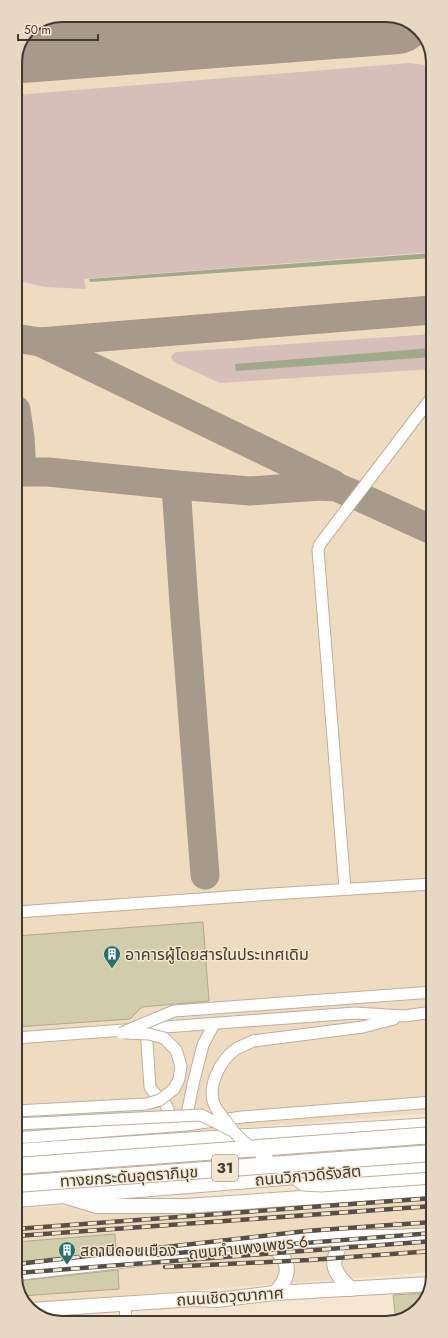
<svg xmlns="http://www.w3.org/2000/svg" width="448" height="1338" viewBox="0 0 448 1338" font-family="Jost,'Noto Sans Thai',sans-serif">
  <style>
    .built { fill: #efdbbf }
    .grass { fill: #d6beb9 }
    .water { fill: #a0aa8b }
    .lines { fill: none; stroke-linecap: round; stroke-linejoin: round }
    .taxiway { stroke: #a69a8a; stroke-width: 29 }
    .runway { stroke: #a69a8a; stroke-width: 72 }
    .building { fill: #d1ccaa; stroke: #aeaa92 }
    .minor-casing { stroke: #beaf9a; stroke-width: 13 }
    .major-casing { stroke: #beaf9a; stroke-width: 16 }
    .highway-casing { stroke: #beaf9a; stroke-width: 18 }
    .minor { stroke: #fff; stroke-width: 11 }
    .major { stroke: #fff; stroke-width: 14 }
    .highway { stroke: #fff; stroke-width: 16 }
    .rail-casing { stroke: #564f45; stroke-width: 4.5 }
    .rail { stroke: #f5e6d0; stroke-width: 3; stroke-dasharray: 9; stroke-linecap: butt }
    .minor-bridge-casing { stroke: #beaf9a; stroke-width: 13; stroke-linecap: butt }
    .highway-bridge-casing { stroke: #beaf9a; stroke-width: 18; stroke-linecap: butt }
    .minor-bridge { stroke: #fff; stroke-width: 11 }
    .highway-bridge { stroke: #fff; stroke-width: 16 }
    .labels { text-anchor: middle; stroke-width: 3; stroke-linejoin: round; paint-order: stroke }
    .shield { fill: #f5e6d0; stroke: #766e61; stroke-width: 1 }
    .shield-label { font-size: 15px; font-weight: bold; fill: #403a31 }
    .poi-label { font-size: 16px; fill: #403a31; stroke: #f5e6d0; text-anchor: start }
    .street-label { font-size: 16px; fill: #403a31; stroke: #f5e6d0 }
    .rim { fill: none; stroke: #403a31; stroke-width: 2 }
  </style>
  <rect width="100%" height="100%" fill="#f5e6d0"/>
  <g class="built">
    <polygon points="62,15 389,15 417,27 431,50 433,1113 16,1145 15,60 29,29"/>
    <polygon points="433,1184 433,1272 26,1303 17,1288 16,1209"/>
  </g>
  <g class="grass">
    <polygon points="410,63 431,66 432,252 84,279 86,289 45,287 15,280 15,95"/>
    <polygon points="432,334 432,369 220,383 174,362 171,358 172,355 176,352"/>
  </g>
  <g class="water">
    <polygon points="432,253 432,258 90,282 89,279"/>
    <polygon points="432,348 432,357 236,371 235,364"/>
  </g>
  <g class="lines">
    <g class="taxiway">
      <polyline points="368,20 416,26"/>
      <polyline points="15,338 40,342 432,310"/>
      <polyline points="40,342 333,484"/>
      <polyline points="16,410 20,437 22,472"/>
      <polyline points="16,472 48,472 176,485 250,491 320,486 336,487 353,494 432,530"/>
      <polyline points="176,485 184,604 205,875"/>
    </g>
    <polyline class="runway" points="21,47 397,18"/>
  </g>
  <g class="building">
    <polygon points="203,922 209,1001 142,1007 130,1019 16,1027 16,936"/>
    <polygon points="115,1234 116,1253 17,1264 16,1242"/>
    <polygon points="118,1270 119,1289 22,1296 17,1288 17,1281"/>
    <polygon points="427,1293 423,1305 398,1321 396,1321 393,1295"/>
  </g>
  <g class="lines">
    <g class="minor-casing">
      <g id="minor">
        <polyline points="345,889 318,550 320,544 432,397"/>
        <polyline points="16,906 17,912 272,894 432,884"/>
        <path d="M146,1029L150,1087C153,1093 158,1096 163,1101C169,1106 169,1117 171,1125"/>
        <polyline points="16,1038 355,1013 404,1016 433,1012"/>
        <polyline points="253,1041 363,1027 394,1019"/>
        <polyline points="185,1125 193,1084 203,1045 214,1024"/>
        <polyline points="16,1138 186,1125 242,1117 433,1102"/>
        <polyline points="125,1303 126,1323"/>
      </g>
    </g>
    <g class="major-casing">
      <g id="major">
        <polyline points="64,1196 97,1206 186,1206 433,1189"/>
        <path d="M344,1237C330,1262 330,1269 351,1289"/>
        <path d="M269,1244C290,1259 293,1274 275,1293"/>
        <polyline points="17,1273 269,1244 344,1237 397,1237 433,1235"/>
        <polyline points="31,1310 194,1299 217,1300 275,1293 430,1284"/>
      </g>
    </g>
    <g class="highway-casing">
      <g id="highway">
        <polyline points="16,1152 181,1141 433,1126"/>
        <polyline points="16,1199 433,1165"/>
      </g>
    </g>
    <use href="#minor" class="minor"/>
    <use href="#major" class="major"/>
    <use href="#highway" class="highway"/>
    <g class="rail-casing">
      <g id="rail">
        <polyline points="16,1229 433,1198"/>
        <polyline points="16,1236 433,1206"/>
        <polyline points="152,1255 433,1233"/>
        <polyline points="17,1264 306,1231 433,1222"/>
        <polyline points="165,1267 309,1260 433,1251"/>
        <polyline points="17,1273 433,1241"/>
      </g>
    </g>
    <use href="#rail" class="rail"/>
    <g class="minor-bridge-casing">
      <g id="minor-bridge">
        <polyline points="121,1033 174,1011 433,992"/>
        <polyline points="16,1111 146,1104 160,1100 174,1089 179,1079 181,1066 176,1050 164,1038 149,1034 125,1033"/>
        <polyline points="16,1124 201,1115 233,1131 244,1142 303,1185 321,1186 433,1178"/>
        <path d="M232,1129C227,1122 219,1114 215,1106C206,1088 220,1060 236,1049C241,1046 247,1044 253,1041"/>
      </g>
    </g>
    <g class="highway-bridge-casing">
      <g id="highway-bridge">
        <polyline points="16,1166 433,1135"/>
        <polyline points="16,1184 433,1153"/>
      </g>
    </g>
    <use href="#minor-bridge" class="minor-bridge"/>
    <use href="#highway-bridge" class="highway-bridge"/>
  </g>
  <defs>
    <g id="building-pin" transform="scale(0.9)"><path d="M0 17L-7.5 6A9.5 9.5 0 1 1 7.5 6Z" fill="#25706d" stroke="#f5e6d0"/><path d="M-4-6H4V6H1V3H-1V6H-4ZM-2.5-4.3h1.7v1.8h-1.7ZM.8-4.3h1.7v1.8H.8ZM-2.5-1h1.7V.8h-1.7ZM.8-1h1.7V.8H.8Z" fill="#fff"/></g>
  </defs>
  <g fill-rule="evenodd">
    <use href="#building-pin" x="112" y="954"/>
    <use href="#building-pin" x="67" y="1250"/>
  </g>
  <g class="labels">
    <rect class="shield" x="212" y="1155" width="26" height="26" rx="3"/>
    <g class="shield-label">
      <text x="225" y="1173">31</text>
    </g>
    <g class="poi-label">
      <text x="125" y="960">อาคารผู้โดยสารในประเทศเดิม</text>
      <text x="80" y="1256">สถานีดอนเมือง</text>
    </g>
    <g class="street-label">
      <text transform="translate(308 1175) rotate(-5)" y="6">ถนนวิภาวดีรังสิต</text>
      <text transform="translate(129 1176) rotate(-4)" y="6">ทางยกระดับอุตราภิมุข</text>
      <text transform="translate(248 1247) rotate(-6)" y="6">ถนนกำแพงเพชร 6</text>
      <text transform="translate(230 1296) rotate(-4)" y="6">ถนนเชิดวุฒากาศ</text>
    </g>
  </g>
  <path d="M0 0H448V1338H0ZM62 22H386A40 40 0 0 1 426 62V1276A40 40 0 0 1 386 1316H62A40 40 0 0 1 22 1276V62A40 40 0 0 1 62 22Z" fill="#e7d8c3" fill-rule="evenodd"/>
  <path class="rim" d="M62 22H386A40 40 0 0 1 426 62V1276A40 40 0 0 1 386 1316H62A40 40 0 0 1 22 1276V62A40 40 0 0 1 62 22Z"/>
  <path d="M18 34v6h80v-6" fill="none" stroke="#403a31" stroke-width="2"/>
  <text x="24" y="34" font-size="12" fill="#403a31" stroke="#f5e6d0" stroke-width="3" paint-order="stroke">50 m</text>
</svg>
